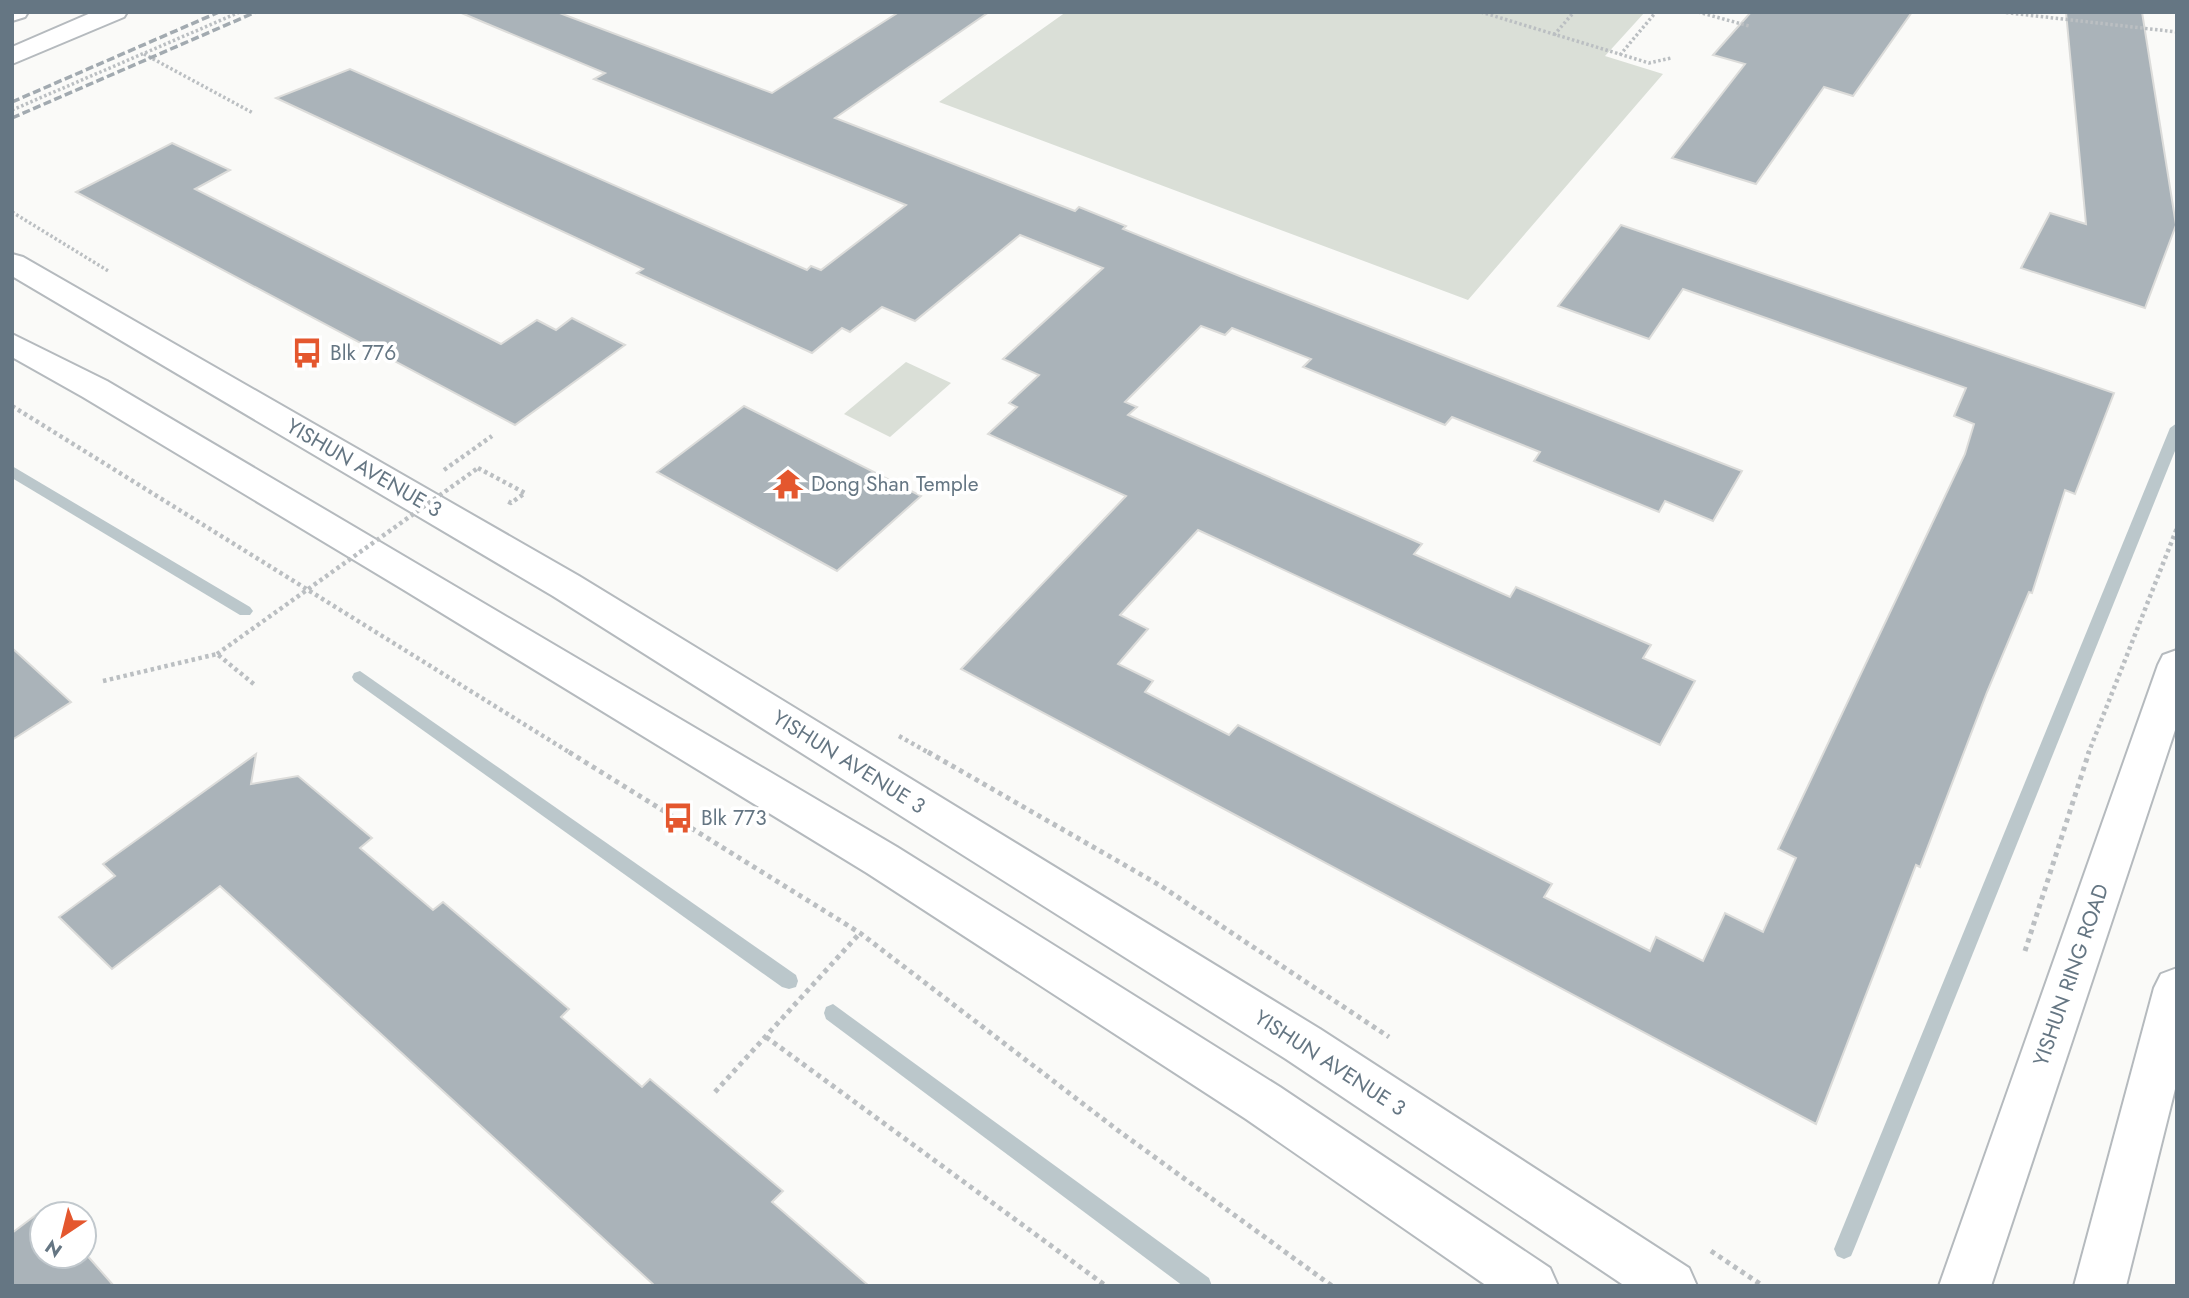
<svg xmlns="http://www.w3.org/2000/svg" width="2189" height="1298" viewBox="0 0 2189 1298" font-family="Jost,sans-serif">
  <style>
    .green { fill: #dadfd7 }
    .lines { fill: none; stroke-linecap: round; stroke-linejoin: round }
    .stream { fill: #bbc7cb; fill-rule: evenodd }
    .building { fill: #aab3b9; stroke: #dcdcda; stroke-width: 2 }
    .major-casing { stroke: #b5babe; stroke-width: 4 }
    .path-far2 { stroke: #bbbfc2; stroke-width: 3.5; stroke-dasharray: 2.5 2.5; stroke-linecap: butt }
    .path-far1 { stroke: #bbbfc2; stroke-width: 4.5; stroke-dasharray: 3.5 3.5; stroke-linecap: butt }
    .path { stroke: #bbbfc2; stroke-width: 5; stroke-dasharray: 4.5 4.5; stroke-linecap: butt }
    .major { fill: #fff; fill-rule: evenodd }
    .rail { stroke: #a2aab0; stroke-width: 3.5; stroke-dasharray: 8 3.5; stroke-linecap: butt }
    .path-bridge { stroke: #bbbfc2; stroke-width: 4.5; stroke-dasharray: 3.5 3.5; stroke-linecap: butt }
    .labels { text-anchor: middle; stroke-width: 7; stroke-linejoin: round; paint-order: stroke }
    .poi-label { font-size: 21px; fill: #657683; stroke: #fff; text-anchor: start }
    .street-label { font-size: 21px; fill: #657683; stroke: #fff }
  </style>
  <rect width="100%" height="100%" fill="#fafaf8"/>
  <g class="green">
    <polygon points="1066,12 1645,12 1605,56 1663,74 1468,300 939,102"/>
    <polygon points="906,362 951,383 890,437 844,414"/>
  </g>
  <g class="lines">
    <g class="stream">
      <polygon points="2177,423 2177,446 1854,1249 1851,1256 1844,1259 1837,1256 1834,1249 2170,428"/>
      <polygon points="12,466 250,607 253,611 250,615 240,615 12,478"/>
      <polygon points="360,671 796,975 798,981 796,987 789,989 782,987 354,681 352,677 354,673"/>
      <polygon points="833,1004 1209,1278 1212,1286 1183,1286 826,1019 824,1013 826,1007"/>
    </g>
  </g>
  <g class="building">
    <polygon points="459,12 557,12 772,93 899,12 989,12 835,118 1075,211 1079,207 1126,226 1123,229 1242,277 1742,471 1713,521 1665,501 1659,512 1534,461 1540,452 1452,417 1445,425 1303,367 1311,359 1232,328 1225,335 1201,326 1125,402 1137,407 1128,415 1422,544 1414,554 1510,597 1516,587 1651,645 1643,658 1695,681 1660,745 1198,530 1120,615 1148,629 1118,664 1153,681 1145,692 1229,735 1238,725 1552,884 1544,897 1650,951 1656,937 1703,961 1725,913 1763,932 1796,858 1778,849 1965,454 1974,424 1954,416 1966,388 1683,289 1649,339 1558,306 1621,225 2114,393 2075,494 2065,490 2032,593 2029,592 1987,692 1920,867 1916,865 1816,1124 961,669 1126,496 988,434 1017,407 1009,403 1039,375 1003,359 1103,268 1020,235 915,321 882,307 850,332 842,328 812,353 637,273 643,269 276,98 350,69 807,270 811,266 821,270 906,205 594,79 605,73"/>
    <polygon points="1751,12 1912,12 1853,96 1824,87 1756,184 1672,158 1745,64 1713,55"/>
    <polygon points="2066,12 2142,12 2176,225 2145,308 2021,268 2050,213 2086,224"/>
    <polygon points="172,143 230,170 195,189 501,344 537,320 556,330 572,318 625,345 515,425 76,192"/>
    <polygon points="744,406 921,496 837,571 657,472"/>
    <polygon points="12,648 71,702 12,740"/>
    <polygon points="256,754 251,784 298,776 372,838 360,848 433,910 443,902 569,1009 561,1017 642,1087 650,1079 783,1191 772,1202 869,1286 655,1286 220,886 112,969 59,917 115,876 103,864"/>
    <polygon points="45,1208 50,1214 42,1214 42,1256 84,1256 84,1252 114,1286 12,1286 12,1233"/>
  </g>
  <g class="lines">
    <g class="major-casing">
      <g id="major">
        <polygon points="12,12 28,12 25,17 12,21"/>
        <polygon points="93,12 127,12 124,17 12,64 12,47"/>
        <polygon points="12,254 23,257 579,576 1320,1029 1689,1268 1697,1286 1625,1286 1286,1059 553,596 12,276"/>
        <polygon points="12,334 107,381 897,847 1280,1087 1550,1268 1558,1286 1487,1286 1246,1119 867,873 404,590 83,397 12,357"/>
        <polygon points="2177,650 2177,724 1991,1286 1939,1286 2158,665 2163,655"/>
        <polygon points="2177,968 2177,1081 2126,1286 2074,1286 2154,988 2161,974"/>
      </g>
    </g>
    <g class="path-far2">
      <polyline points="1481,12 1649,63 1671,58"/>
      <polyline points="1698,12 1749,26"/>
      <polyline points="2001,12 2177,32"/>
      <polyline points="1554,35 1574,12"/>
      <polyline points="144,54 253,113"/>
      <polyline points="1620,55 1656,12"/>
      <polyline points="12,110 240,12"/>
      <polyline points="12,212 110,272"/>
    </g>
    <g class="path-far1">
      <polyline points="12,406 572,754"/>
      <polyline points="478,468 525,493 511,503 507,501"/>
      <polyline points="444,470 492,436"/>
      <polyline points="103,681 217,654 255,685"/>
      <polyline points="899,736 931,754"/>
      <polyline points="2088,754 2177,528"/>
    </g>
    <g class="path">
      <polyline points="569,752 860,933 1116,1129 1332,1286"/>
      <polyline points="928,752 1161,886 1389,1037"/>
      <polyline points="2025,951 2089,752"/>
      <polyline points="766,1037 1106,1286"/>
      <polyline points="715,1092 860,933"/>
      <polyline points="1711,1251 1763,1286"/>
    </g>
    <use href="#major" class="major"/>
    <g class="rail">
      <polyline points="12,102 219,12"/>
      <polyline points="12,118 256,12"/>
    </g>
    <polyline class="path-bridge" points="217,654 478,468"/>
  </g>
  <defs>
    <g id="bus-bare" transform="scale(2.415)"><path d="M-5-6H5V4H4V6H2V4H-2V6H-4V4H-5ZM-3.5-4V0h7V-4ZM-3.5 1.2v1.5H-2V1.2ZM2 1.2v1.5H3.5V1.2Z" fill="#e4572e" stroke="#fff" stroke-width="2.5" paint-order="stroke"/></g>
    <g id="temple-bare" transform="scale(2.415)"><path d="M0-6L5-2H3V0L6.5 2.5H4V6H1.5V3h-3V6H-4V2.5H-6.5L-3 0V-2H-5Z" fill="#e4572e" stroke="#fff" stroke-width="2.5" paint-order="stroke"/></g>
  </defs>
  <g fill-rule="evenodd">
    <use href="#bus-bare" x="307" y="353"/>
    <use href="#temple-bare" x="788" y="484"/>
    <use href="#bus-bare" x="678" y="818"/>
  </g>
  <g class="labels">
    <g class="poi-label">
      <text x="330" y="360">Blk 776</text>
      <text x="811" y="491">Dong Shan Temple</text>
      <text x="701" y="825">Blk 773</text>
    </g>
    <g class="street-label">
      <text transform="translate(364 468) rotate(30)" y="7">YISHUN AVENUE 3</text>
      <text transform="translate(849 762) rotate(32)" y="7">YISHUN AVENUE 3</text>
      <text transform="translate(2071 975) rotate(-71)" y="7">YISHUN RING ROAD</text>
      <text transform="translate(1330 1063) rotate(33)" y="7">YISHUN AVENUE 3</text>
    </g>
  </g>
  <rect width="2189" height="1298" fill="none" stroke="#657683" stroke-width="28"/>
  <g transform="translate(63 1235) rotate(215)"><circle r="33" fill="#ffffff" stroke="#c1c8cd" stroke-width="2"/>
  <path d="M0-5L12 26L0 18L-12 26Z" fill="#e4572e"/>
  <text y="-10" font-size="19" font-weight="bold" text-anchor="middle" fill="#657683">N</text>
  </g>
</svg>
